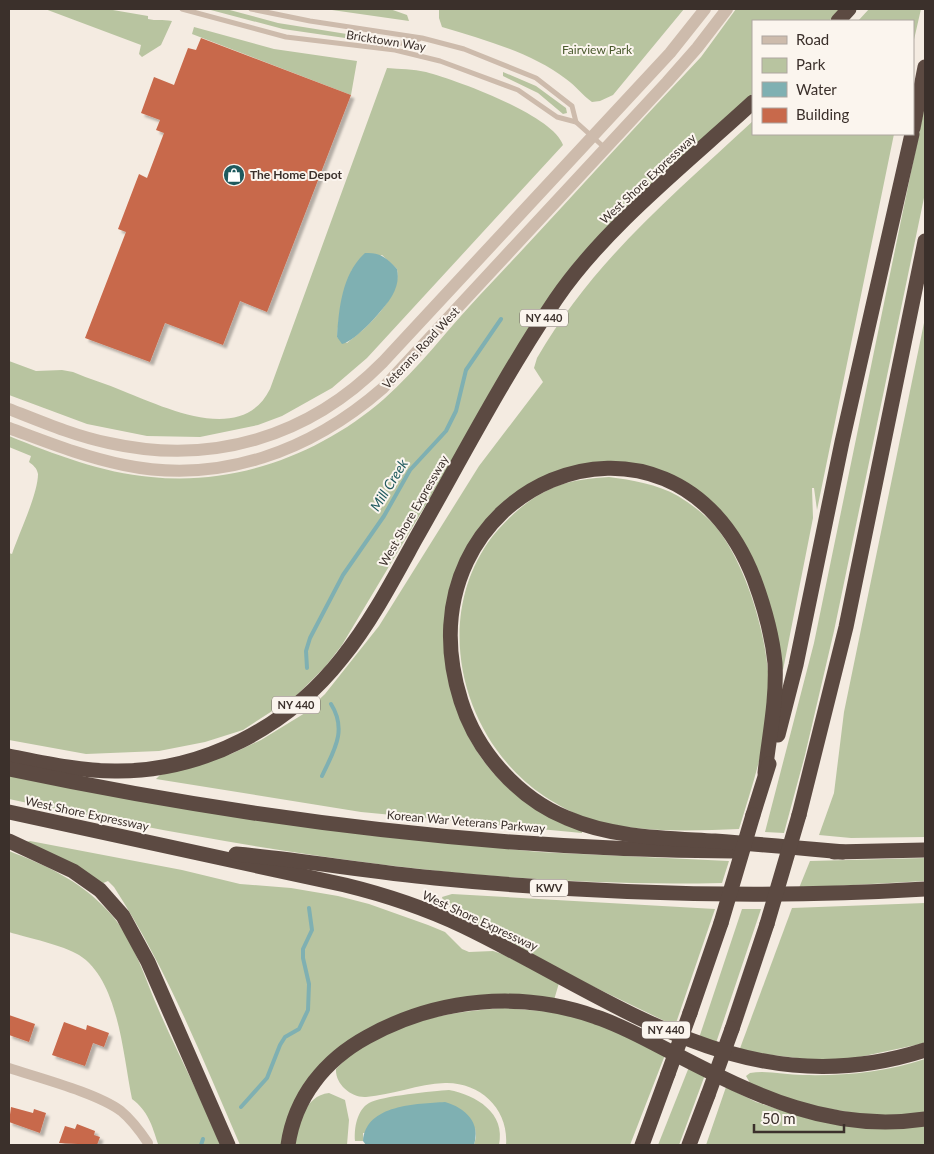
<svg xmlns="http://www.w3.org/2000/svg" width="934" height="1154" viewBox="0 0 934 1154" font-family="Lato,sans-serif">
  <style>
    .green { fill: #b8c4a0; fill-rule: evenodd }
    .water { fill: #7fb0b2 }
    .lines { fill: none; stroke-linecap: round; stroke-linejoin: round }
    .stream { stroke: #7fb0b2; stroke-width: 4 }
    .building { fill: #c8694b; filter: url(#shadow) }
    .service { stroke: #cdbbac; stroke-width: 5 }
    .minor { stroke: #cdbbac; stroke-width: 10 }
    .tertiary { stroke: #cdbbac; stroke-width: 12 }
    .motorway { stroke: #5c4a42; stroke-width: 15 }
    .motorway-bridge { stroke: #5c4a42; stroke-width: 15 }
    .labels { text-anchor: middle; stroke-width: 4; stroke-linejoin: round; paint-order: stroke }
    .shield { fill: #fbf5ee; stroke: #756b66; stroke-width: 1 }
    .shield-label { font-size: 11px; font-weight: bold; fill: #3b302b }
    .street-label { font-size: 12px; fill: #3b302b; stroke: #fbf5ee }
    .park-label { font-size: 12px; fill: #4a5a2e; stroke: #fbf5ee }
    .poi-label { font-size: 12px; font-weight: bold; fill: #3b302b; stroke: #fbf5ee; text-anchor: start }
    .water-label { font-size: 14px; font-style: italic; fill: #1f5a5e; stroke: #fbf5ee }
  </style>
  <defs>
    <filter id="shadow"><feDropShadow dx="3.5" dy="3.5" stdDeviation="1" flood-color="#0004"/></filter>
  </defs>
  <rect width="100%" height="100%" fill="#f4ebe1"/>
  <g class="green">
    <path d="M45,9H107L148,16V19C156,21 162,19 172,21L161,45L142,57L139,54L141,45Z"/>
    <polygon points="207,9 226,9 278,23 353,35 355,37 352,39 283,29"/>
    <polygon points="325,9 390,9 407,15 409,21"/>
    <path d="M439,9H684L613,95L600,101L592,102C582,95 576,86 566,79C531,52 484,40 442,27L439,18Z"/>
    <path d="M736,9H840L829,21H753V93L620,215L461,446L342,645L325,667L297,695L243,730L205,742L159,751L86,754L9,740V553L12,554C19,533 38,494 38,474C37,468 33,465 29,462L31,456L9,447V436C54,454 102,473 151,477C235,486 321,454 384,399C419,368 447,330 479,296C554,217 626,136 701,57Z"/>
    <polygon points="869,9 921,9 913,44 913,21 858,21"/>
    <polygon points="194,27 274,49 357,61 351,95 192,34"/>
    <path d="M387,68C400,69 413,69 426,72C456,80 553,115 563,145L367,358L332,388L282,416L258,425L200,437L147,436L87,424L9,395V361L36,371L62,370L73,372C89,379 107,384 123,391C164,407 242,446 270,389ZM382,255L397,269C402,296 367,328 347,343L337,337C339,313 343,293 352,270Z"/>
    <polygon points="503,72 536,86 566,108 567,113 563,114 538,93 503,76"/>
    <polygon points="925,104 925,193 834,631 805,755 784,833 765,832 814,643"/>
    <path d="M753,121V134H894L817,510L814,488H812L813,518L783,670C778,664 775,643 773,633C760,581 750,535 706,499C676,474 657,472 620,468C610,467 600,464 591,465C566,465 539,477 518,491C421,557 424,711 507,787C527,806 557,817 582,830V833L361,812L156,779L160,775L231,754L261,740L305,713L325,694L379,626L479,466L543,382L534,368L537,358C594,260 671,197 753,121Z"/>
    <polygon points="925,318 925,837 851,838 819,835 834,793 844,712"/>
    <path d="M609,477C632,480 657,484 678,496C691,504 706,515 716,527C748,567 770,644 769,695C768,741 752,786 739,829C691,831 638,833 592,820C575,815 558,805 544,796C462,741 430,619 492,537C510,515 530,497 557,486C573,480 592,478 609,477Z"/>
    <path d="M9,775L368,835L539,852L729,861L722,883C482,889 243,849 9,799Z"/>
    <path d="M30,841L182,870L240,884L291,888L338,896L369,904L428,925L445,932L462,949L469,952L493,951L502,954L559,983L554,1000L492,996L341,1047L281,1145H240C201,1055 168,971 114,887L108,881L101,884L26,842Z"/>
    <path d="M9,851C45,865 79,880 106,909C132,935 143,973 157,1006C177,1053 202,1098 220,1145H153L158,1144C152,1125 148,1111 132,1099C123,1056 119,980 79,955C63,945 28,938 9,932Z"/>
    <polygon points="925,858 925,881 799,888 810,861"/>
    <polygon points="452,894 715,909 675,1026 586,983 476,924 444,903 442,897"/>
    <polygon points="925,903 925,1043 850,1059 813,1060 739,1051 792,908"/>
    <polygon points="742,909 761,909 716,1043 699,1038"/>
    <path d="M503,1008L555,1012L597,1023L665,1055L630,1145H506C509,1110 481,1082 445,1083C418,1084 392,1095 366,1097C351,1098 335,1084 336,1069C378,1024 444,1012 503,1008Z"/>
    <path d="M925,1059V1113L871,1116L796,1103L750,1083L746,1076L750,1073C767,1070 785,1075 803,1075C845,1076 886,1072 925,1059Z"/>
    <polygon points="689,1067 705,1075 679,1145 658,1145"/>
    <polygon points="726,1087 756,1102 810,1119 925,1124 925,1145 706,1145"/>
    <path d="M449,1090C476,1095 506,1113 499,1145H474L476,1137L475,1128L363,1133V1141H355C354,1128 357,1110 369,1103C381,1096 434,1091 449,1090Z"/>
    <path d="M329,1093L345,1100L349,1120L347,1145H295C299,1124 304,1096 329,1093Z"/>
  </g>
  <g class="water">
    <path d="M365,253C380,252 387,258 397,269C399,279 397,287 392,296C386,307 355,342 342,344L337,337C339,308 342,274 365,253Z"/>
    <path d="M445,1102C466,1108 481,1123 474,1145H366L363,1141C366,1104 417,1104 445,1102Z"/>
  </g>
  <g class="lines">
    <g class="stream">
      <polyline points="307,668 306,651 310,638 343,575 384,516 410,470 446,431 456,411 466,370 501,319"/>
      <path d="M322,776C333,752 348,731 331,704"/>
      <polyline points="241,1107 267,1078 280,1045 285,1037 299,1029 308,1010 309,984 303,958 303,949 312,930 309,908"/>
      <polyline points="201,1145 203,1139"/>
    </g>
  </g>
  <g class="building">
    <polygon points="201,38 351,95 267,312 240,301 223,345 165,323 150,362 85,338 126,232 118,229 139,174 147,178 164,133 156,130 160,120 141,113 154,77 174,85 188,48 196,50"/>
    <polygon points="9,1015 35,1024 29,1042 9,1035"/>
    <polygon points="64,1022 86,1030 87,1025 109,1033 104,1047 93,1043 85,1066 52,1055"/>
    <polygon points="11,1107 33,1113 34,1109 46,1113 40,1133 9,1122"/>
    <polygon points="77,1124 95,1131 94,1135 100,1137 97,1145 59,1143 65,1126 75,1129"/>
  </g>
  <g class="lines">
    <g class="service">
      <polyline points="182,9 286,37 395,50 440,61 518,90 557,117 576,122 605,148"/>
      <polyline points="251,9 310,21 422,38 464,49 536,78 572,106 576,122"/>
      <polyline points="384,47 419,39"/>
    </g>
    <path class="minor" d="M9,1068C39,1078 97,1093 121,1111C132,1120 140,1131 148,1143"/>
    <g class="tertiary">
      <path d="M9,409C42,422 75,436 109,443C212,466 309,437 383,362L670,53L705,9"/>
      <path d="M9,428C47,442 84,457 124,465C220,485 311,451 383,388L667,82L697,48L727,9"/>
    </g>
    <g class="motorway">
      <polyline points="838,21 849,9"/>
      <polyline points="913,128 925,67"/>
      <polyline points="778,735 796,665 842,442 912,134"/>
      <path d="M9,756C44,763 79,771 115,771C203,772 288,727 342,658C371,622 393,580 415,540C461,459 504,376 556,299C605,227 688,162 753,102"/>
      <path d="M9,769C247,819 490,850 734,851"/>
      <path d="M765,773C769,737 777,700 775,663C772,634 764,606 754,579C673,368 393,486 461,701C477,752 518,798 567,818C613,838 666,838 715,841C758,844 800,848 843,852"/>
      <path d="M9,812L345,885C386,895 425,908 463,926C617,1000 744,1108 925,1050"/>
      <polyline points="753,815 769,764"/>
      <polyline points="799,815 846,627 925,241"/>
      <polyline points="9,841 73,871 100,890 123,916 148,962 228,1145"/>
      <polyline points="834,852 925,850"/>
      <path d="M236,854C303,860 369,872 435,878C598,894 762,899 925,889"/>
      <polyline points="690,1013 721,923"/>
      <polyline points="732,1029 767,924"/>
      <path d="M288,1145C295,1097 325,1060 367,1037C437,998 521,990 596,1017C624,1026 649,1041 675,1054C756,1096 831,1133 925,1119"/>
      <polyline points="642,1145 668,1074"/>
      <polyline points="689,1145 708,1095"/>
    </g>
    <g class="motorway-bridge">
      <polyline points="721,923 753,815"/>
      <polyline points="767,924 799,815"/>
      <polyline points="668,1074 690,1013"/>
      <polyline points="708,1095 732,1029"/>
    </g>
  </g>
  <defs>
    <g id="shop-disc" transform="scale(1.125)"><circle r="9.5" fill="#1f5a5e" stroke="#fbf5ee"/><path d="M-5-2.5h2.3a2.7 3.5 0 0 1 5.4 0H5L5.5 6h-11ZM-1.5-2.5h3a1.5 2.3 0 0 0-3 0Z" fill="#fff"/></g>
  </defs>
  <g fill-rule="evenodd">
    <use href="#shop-disc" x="234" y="175"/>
  </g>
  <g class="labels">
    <g class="shield">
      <rect x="520" y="309.5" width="48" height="17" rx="4"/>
      <rect x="272" y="696.5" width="48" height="17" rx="4"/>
      <rect x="530" y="879.5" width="38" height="17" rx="4"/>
      <rect x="642" y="1021.5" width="48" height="17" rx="4"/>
    </g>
    <g class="shield-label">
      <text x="544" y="322">NY 440</text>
      <text x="296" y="709">NY 440</text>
      <text x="549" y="892">KWV</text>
      <text x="666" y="1034">NY 440</text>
    </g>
    <g class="street-label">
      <text transform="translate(386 41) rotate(9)" y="4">Bricktown Way</text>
      <text transform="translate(648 179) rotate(-43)" y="4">West Shore Expressway</text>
      <text transform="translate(421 348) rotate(-47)" y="4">Veterans Road West</text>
      <text transform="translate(414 511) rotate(-60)" y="4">West Shore Expressway</text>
      <text transform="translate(87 814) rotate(12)" y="4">West Shore Expressway</text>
      <text transform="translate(466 822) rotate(5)" y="4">Korean War Veterans Parkway</text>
      <text transform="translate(480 921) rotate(25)" y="4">West Shore Expressway</text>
    </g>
    <g class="park-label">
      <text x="597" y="54">Fairview Park</text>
    </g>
    <g class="poi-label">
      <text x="250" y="179">The Home Depot</text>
    </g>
    <g class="water-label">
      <text transform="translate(389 485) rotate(-58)" y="5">Mill Creek</text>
    </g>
  </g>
  <rect width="934" height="1154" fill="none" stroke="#3b302b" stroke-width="20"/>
  <rect x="752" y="20" width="162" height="115" fill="#fbf5ee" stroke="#aea6a0"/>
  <rect x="762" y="36" width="25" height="8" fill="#cdbbac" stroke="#aea6a0"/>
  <text x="796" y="45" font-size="15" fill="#3b302b">Road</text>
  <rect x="762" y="58" width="25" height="15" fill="#b8c4a0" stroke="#aea6a0"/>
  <text x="796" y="70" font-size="15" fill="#3b302b">Park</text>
  <rect x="762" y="82" width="25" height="15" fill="#7fb0b2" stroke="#aea6a0"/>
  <text x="796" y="95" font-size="15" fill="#3b302b">Water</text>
  <rect x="762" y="108" width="25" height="15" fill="#c8694b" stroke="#aea6a0"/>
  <text x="796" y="120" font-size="15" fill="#3b302b">Building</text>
  <path d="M754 1124v8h90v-8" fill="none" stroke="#3b302b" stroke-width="2.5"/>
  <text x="762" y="1124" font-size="15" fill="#3b302b" stroke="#fbf5ee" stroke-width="4" paint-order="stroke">50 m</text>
</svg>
